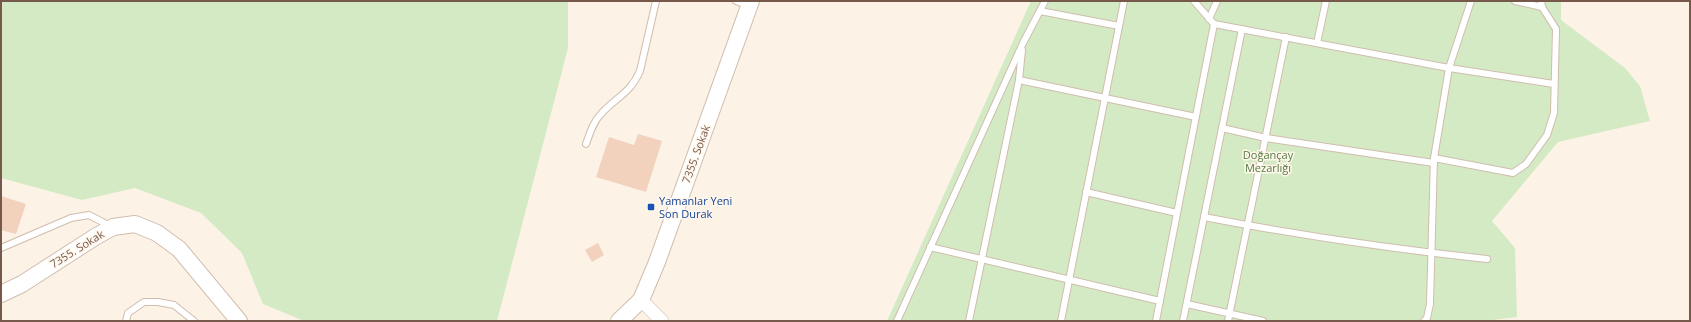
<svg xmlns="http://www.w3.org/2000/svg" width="1691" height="322" viewBox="0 0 1691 322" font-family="'Open Sans',sans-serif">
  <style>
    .green { fill: #d4eac4 }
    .building { fill: #f2d1bd }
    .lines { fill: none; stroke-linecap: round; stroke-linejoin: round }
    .service-casing { stroke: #d0bdae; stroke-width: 8 }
    .minor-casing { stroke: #d0bdae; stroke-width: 14 }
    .tertiary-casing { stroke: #d0bdae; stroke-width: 18 }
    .service { stroke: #fff; stroke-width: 6 }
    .minor { stroke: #fff; stroke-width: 13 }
    .tertiary { stroke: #fff; stroke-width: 16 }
    .transit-dot { fill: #1a4fb4; stroke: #fff7ec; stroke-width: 1.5 }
    .labels { text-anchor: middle; stroke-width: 3; stroke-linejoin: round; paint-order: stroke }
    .street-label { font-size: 11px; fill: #76594a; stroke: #fff7ec }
    .park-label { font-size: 11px; fill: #547c42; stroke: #fff7ec }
    .transit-label { font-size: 11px; fill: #164399; stroke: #fff7ec; text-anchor: start }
  </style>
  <rect width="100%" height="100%" fill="#fcf3e6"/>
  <g class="green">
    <polygon points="1,1 568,1 568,48 497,321 304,321 263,304 242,253 201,213 135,188 82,200 1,178"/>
    <polygon points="1031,1 1561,1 1561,20 1625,68 1640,86 1650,121 1558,142 1492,221 1515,248 1517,317 1485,321 887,321"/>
  </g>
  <g class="building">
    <polygon points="638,134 662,141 646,192 596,177 609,137 634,145"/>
    <polygon points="1,196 26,204 16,234 1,230"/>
    <polygon points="598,243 604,255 592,262 585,250"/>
  </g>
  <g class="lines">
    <g class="service-casing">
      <g id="service">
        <polyline points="736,1 749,6"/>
        <polyline points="1515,1 1542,7"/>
        <polyline points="1040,11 1119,26"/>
        <polyline points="1209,19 1217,1"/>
        <polyline points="1214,24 1449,68 1554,84"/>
        <polyline points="1317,43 1326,1"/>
        <polyline points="1019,80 1196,117"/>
        <polyline points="1222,128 1266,138 1434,163"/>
        <path d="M586,144C590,133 593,122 601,114C616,97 630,94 640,71L656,1"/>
        <polyline points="1434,158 1513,173 1526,164 1547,135 1554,113 1556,29 1542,7 1541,1"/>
        <polyline points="1086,192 1177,213"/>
        <path d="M1204,217C1297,235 1393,249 1487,259"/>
        <polyline points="930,247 1160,301"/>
        <polyline points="1,248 71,218 89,215 110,226"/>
        <polyline points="1187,304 1263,321"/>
        <polyline points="126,321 128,313 144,302 158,302 174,305 194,321"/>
        <polyline points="897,321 1023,43 1045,1"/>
        <polyline points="969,321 1019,80 1022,50"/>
        <polyline points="1061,321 1124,1"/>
        <polyline points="1156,321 1214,24 1194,1"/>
        <polyline points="1183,321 1242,29"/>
        <polyline points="1228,321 1286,37"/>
        <polyline points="1424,321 1427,318 1430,304 1434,158 1449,68 1471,1"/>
      </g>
    </g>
    <g class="minor-casing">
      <polyline id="minor" points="641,300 662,321"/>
    </g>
    <g class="tertiary-casing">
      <g id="tertiary">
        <polyline points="1,294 22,284 95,237 113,227 135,224 157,233 179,249 239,321"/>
        <polyline points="619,321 641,300 657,262 751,1"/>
      </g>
    </g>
    <use href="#service" class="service"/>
    <use href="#minor" class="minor"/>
    <use href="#tertiary" class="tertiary"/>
  </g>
  <rect class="transit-dot" x="647" y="203" width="8" height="8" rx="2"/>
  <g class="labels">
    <g class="street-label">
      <text transform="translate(696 154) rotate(-70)" y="4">7355. Sokak</text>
      <text transform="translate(77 249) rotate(-32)" y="4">7355. Sokak</text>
    </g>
    <g class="park-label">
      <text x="1268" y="159">Doğançay<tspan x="1268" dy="13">Mezarlığı</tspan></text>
    </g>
    <g class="transit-label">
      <text x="659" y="205">Yamanlar Yeni<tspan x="659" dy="13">Son Durak</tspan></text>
    </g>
  </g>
  <rect width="1691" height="322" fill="none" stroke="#76594a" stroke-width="4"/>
</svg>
